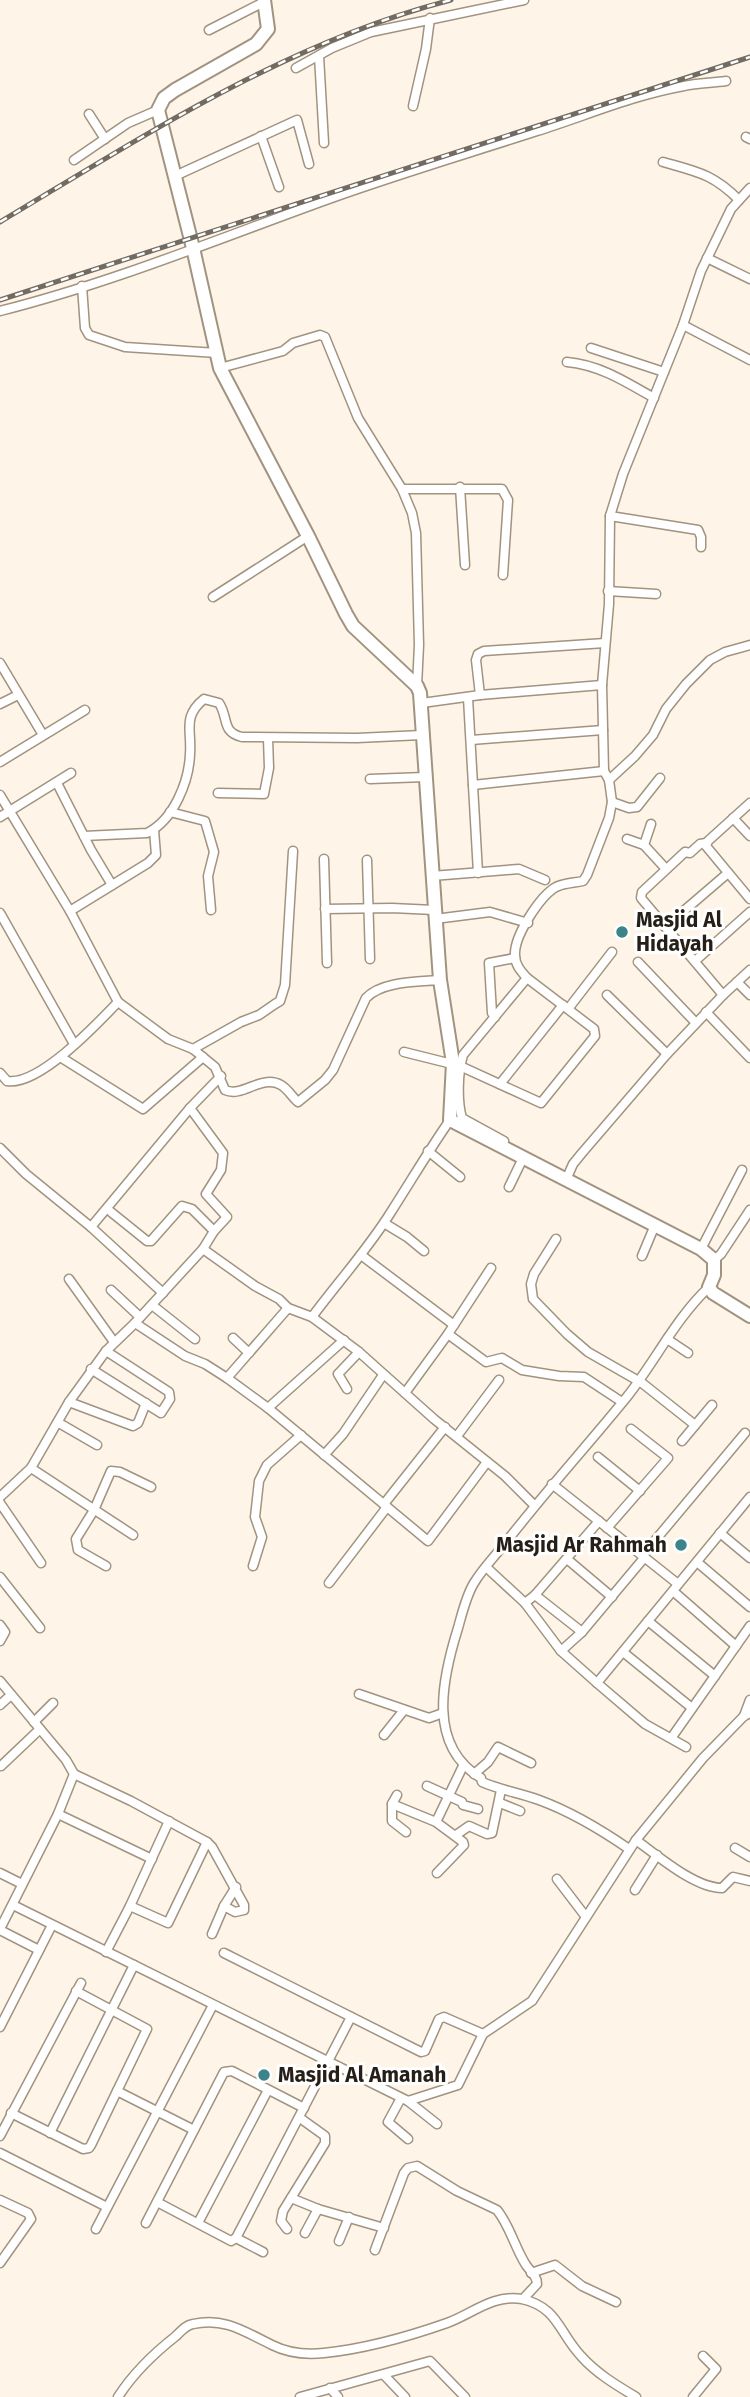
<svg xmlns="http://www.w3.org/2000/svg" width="750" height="2397" viewBox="0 0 750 2397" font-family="'Fira Sans',sans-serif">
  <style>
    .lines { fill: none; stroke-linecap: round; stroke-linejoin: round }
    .street-casing { stroke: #a1937f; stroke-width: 11 }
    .secondary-casing { stroke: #a1937f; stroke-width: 16 }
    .street { stroke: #fff; stroke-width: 8 }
    .secondary { stroke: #fff; stroke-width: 12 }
    .rail-casing { stroke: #726b61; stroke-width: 5 }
    .rail { stroke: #fff; stroke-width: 2.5; stroke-dasharray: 8; stroke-linecap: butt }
    .poi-dot { fill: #3c848a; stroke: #fff; stroke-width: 2.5 }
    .labels { text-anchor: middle; stroke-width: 6; stroke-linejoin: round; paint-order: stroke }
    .poi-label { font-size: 21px; font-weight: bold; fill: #251f17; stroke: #fff; text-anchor: start }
  </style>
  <rect width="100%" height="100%" fill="#fef5e8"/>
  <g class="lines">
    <g class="street-casing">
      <g id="street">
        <polyline points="209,30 264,2"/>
        <polyline points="319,56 324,143"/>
        <polyline points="296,68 332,48 371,32 524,0"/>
        <polyline points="413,106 426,49 430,18"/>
        <polyline points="89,114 105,139"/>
        <polyline points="261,136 279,187"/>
        <polyline points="746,137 750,139"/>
        <polyline points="74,160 128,123 158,110"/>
        <path d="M663,162C698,172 713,174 739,200"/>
        <polyline points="175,176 297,120 309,164"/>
        <polyline points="707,258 750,279"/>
        <polyline points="82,286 85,328 89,335 125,347 217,353"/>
        <path d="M0,311C111,283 218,239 326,200C395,175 466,154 537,131C585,116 633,95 684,86C697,83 712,83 726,81"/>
        <polyline points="683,325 750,360"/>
        <polyline points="591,348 664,372"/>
        <path d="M567,362C600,365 626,382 654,398"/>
        <polyline points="220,368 283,351 293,343 320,335 325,337 358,418 402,489 412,513 416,533 419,645 417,686"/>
        <polyline points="460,487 465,565"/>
        <polyline points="402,489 502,489 508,500 503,575"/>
        <polyline points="610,516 698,530 701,537 701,547"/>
        <polyline points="608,591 656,594"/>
        <polyline points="213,597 308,536"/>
        <polyline points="0,663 43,735"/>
        <polyline points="480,695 476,660 478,654 484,651 605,643"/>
        <polyline points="468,698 478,873"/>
        <polyline points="422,703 480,695 602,685"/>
        <polyline points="0,704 18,695"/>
        <polyline points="471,740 603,730"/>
        <polyline points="0,762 85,710"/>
        <polyline points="370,779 425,777"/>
        <polyline points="609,780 635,756 653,735 666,709 686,684 710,660 725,652 750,645"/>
        <polyline points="57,783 91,850 112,885"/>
        <polyline points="473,785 604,771"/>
        <polyline points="218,793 264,794 269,768 268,738"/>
        <path d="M0,795L70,911L118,1002C97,1024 39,1086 7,1081L0,1073"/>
        <polyline points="612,802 629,808 637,807 660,778"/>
        <polyline points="750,803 708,841 706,846 750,899"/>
        <polyline points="170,812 205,821 214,852 208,876 211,910"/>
        <polyline points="0,817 71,773"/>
        <polyline points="733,818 750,836"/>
        <path d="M84,836L147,833C174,820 189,781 190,754C192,730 182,717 204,699L219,703C229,718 221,732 242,737L357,738L422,735"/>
        <polyline points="627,839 644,845 666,869"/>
        <polyline points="706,843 700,844 690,853 685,852 642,892 641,898 723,995"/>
        <polyline points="644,845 651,824"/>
        <polyline points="324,859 327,963"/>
        <polyline points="367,860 370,959"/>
        <polyline points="432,876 519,869 545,880"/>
        <polyline points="325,909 392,908 434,910"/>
        <polyline points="70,911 148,863 156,855 154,830"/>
        <polyline points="0,913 74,1044"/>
        <polyline points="435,919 490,912 528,923"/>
        <polyline points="665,927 728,873"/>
        <polyline points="695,961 750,912"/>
        <polyline points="638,962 696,1023"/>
        <polyline points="737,982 750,995"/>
        <polyline points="607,995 667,1054"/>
        <path d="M118,1002L168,1039L193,1049L215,1067L225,1090C243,1098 261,1074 281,1085C288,1089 292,1097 298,1102L325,1080L333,1070L366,998C382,981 417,982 440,980"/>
        <polyline points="568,1009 612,952"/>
        <polyline points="706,1012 750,1058"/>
        <polyline points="495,1017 492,1013 489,963 515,958"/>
        <polyline points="193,1049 241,1022 259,1015 275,1004 280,1001 285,985 293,851"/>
        <path d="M404,1052L460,1066L541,1103L595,1036L594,1029L527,978C521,971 515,965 515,955C514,936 540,896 556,887C564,883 574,883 583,881L587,875L609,818L612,802L609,780L604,771L602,685L609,604L610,516L623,474L683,325L701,271L731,209L750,188"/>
        <polyline points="62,1058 143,1109 203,1057"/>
        <polyline points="500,1084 563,1005"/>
        <path d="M504,1141L462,1118C457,1101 458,1072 463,1055L527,978"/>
        <polyline points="0,1148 26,1174 91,1227 163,1293"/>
        <polyline points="428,1151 460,1177"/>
        <polyline points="566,1180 573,1164 582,1153 667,1054 723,995 750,970"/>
        <polyline points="509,1187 523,1158"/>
        <polyline points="111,1212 147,1241 151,1241 182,1206 192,1209 214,1231"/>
        <polyline points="384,1223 407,1237 424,1251"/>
        <polyline points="91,1227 190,1108 221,1076"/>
        <polyline points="556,1239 534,1274 531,1284 533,1299 567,1334 588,1352 642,1383 695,1425"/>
        <polyline points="203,1249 255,1286 279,1299 288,1308 312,1317 359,1352 434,1419 505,1476 534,1505"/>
        <polyline points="701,1249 742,1170"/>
        <polyline points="361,1255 454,1325"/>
        <polyline points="642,1256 655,1225"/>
        <polyline points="714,1260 721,1254 750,1210"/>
        <polyline points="69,1279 114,1342"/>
        <polyline points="111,1290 140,1317"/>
        <polyline points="152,1305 195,1339"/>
        <path d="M312,1317C338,1282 368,1249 391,1212C411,1181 429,1150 450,1120"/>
        <polyline points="135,1323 185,1356 205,1364 227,1378 268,1408 428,1541 487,1462"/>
        <polyline points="448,1334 486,1362 502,1358 522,1370 559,1376 584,1377 622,1402"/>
        <polyline points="233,1338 249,1353"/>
        <polyline points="667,1339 688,1353"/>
        <polyline points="91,1369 161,1413 170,1399 169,1392 106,1351"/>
        <polyline points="227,1378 288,1308"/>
        <polyline points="347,1389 338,1374 359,1352"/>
        <polyline points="405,1393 448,1334 491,1268"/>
        <polyline points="69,1402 133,1426 138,1423 146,1403"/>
        <polyline points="268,1408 344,1340"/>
        <polyline points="59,1423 97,1445"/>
        <polyline points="457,1436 499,1380"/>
        <polyline points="682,1441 712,1405"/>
        <polyline points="324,1455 343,1434 383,1375"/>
        <polyline points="598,1457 640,1491"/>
        <polyline points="31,1468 133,1535"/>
        <polyline points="552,1484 678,1584"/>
        <polyline points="0,1497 31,1468 69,1402 106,1351 135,1323 203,1249 214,1231 227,1217 206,1194 221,1170 223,1153 190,1108"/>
        <polyline points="0,1503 41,1563"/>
        <polyline points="384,1504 445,1427"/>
        <polyline points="607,1528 668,1458 631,1429"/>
        <polyline points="720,1533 750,1558"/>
        <polyline points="642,1556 745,1433"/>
        <polyline points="567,1559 612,1597"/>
        <polyline points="697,1562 750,1607"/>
        <polyline points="106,1566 78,1550 76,1539 94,1510 111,1471 120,1472 151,1487"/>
        <polyline points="253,1566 262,1537 255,1517 259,1481 267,1465 301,1435"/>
        <polyline points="486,1567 525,1603 561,1651 597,1683 645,1724 686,1747"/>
        <polyline points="0,1577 40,1628"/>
        <polyline points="329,1583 387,1507"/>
        <polyline points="673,1591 736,1646"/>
        <polyline points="535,1595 582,1632"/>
        <polyline points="525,1603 535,1595 599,1521"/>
        <polyline points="648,1621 715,1676"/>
        <polyline points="0,1625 5,1632 0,1641"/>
        <polyline points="561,1651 582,1632 644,1558"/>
        <polyline points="623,1652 692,1708"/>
        <polyline points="0,1681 66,1760 74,1774 58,1814 0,1929"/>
        <polyline points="597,1683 750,1497"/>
        <polyline points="359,1694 429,1718 443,1713"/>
        <polyline points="0,1705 11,1695"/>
        <polyline points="744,1716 750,1700"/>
        <polyline points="34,1722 53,1703"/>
        <polyline points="384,1735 404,1710"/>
        <polyline points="672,1737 750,1626"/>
        <polyline points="1,1766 40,1729"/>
        <polyline points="74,1774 131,1801 207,1842 212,1847 244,1905 244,1910 235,1912 224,1906 212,1934"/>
        <polyline points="474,1774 488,1762 498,1747 531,1763"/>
        <polyline points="427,1786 462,1802 463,1805 478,1809"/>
        <polyline points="397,1795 392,1804 436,1822 463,1842 464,1845 437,1873"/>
        <polyline points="500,1803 520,1811"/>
        <polyline points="392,1804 392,1821 406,1832"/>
        <polyline points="58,1814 152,1859"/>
        <polyline points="436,1822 463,1766"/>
        <polyline points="456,1835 469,1826 487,1834 492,1833 501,1790"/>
        <path d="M636,1840C658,1856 695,1888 722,1888L733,1877L750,1881"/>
        <polyline points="735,1848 750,1857"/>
        <path d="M629,1849C600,1829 572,1812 539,1800C520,1793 500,1790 482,1782L481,1778C427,1746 442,1679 458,1628C462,1614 466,1596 474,1583C483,1568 496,1555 507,1541C545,1492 587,1446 626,1398C655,1362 675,1319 709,1287"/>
        <polyline points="0,1873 22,1884"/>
        <polyline points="557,1879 586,1917"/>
        <polyline points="635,1890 657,1855"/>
        <polyline points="13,1905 408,2101 458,2085 483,2034 532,2001 636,1840 703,1758 744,1716 750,1713"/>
        <polyline points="130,1906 168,1923 207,1842"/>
        <polyline points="224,1906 236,1887"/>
        <polyline points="0,1930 39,1950"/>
        <polyline points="106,1952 130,1906 169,1821"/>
        <polyline points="224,1953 421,2052 425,2051 439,2019 444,2017 483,2034"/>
        <polyline points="0,2027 52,1925"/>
        <polyline points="117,2091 194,2130"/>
        <polyline points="401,2098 388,2122 408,2139"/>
        <polyline points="408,2101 437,2124"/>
        <polyline points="11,2113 83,2149 89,2148 91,2145 147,2029 76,1991"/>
        <polyline points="50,2133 134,1965"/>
        <polyline points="0,2136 81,1983"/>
        <polyline points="0,2153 107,2207"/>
        <polyline points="291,2198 318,2209 384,2228"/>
        <polyline points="0,2200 28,2213 31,2219 0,2263"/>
        <polyline points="157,2202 231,2241 236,2238 263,2252"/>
        <polyline points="146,2223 224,2072 232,2071 304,2108"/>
        <polyline points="198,2223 268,2090"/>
        <polyline points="96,2229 213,2005"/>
        <polyline points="287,2229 281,2221 283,2211 325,2143 325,2136 300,2118"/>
        <polyline points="305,2233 318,2209"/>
        <polyline points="236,2238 351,2017"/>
        <polyline points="339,2241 349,2217"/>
        <path d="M375,2250L404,2173L408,2168L417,2166L457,2191L497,2210C510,2226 515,2248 526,2265C531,2272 537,2276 537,2284L523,2299"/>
        <polyline points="531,2273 555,2265 582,2286 616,2302"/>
        <polyline points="384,2375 405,2397"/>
        <polyline points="330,2388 338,2397"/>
        <path d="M118,2397C134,2372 153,2354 176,2336C181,2331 186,2325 193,2324C225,2317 245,2332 272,2345C288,2353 306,2355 324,2353C363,2349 410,2336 447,2323C472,2314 493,2294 522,2299C558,2307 559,2333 581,2356C596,2373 616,2385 636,2397"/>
        <polyline points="300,2397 430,2361 465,2397"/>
        <polyline points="693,2397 716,2369 703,2356"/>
      </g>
    </g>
    <g class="secondary-casing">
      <polyline id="secondary" points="264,0 268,29 256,44 175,90 164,98 158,110 193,248 220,368 308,536 346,614 353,626 417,686 420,693 440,980 453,1063 450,1120 701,1249 714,1260 714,1275 709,1287 713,1293 750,1316"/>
    </g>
    <use href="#street" class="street"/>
    <use href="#secondary" class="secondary"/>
    <g class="rail-casing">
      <g id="rail">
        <path d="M0,222C144,136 287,42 451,0"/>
        <polyline points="0,300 750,57"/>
      </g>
    </g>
    <use href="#rail" class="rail"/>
  </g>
  <g class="poi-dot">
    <circle cx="622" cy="932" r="7"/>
    <circle cx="681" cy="1545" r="7"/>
    <circle cx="264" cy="2075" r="7"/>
  </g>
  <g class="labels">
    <g class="poi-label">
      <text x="636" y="927">Masjid Al<tspan x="636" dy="24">Hidayah</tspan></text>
      <text x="667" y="1552" text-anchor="end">Masjid Ar Rahmah</text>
      <text x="278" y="2082">Masjid Al Amanah</text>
    </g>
  </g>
</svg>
